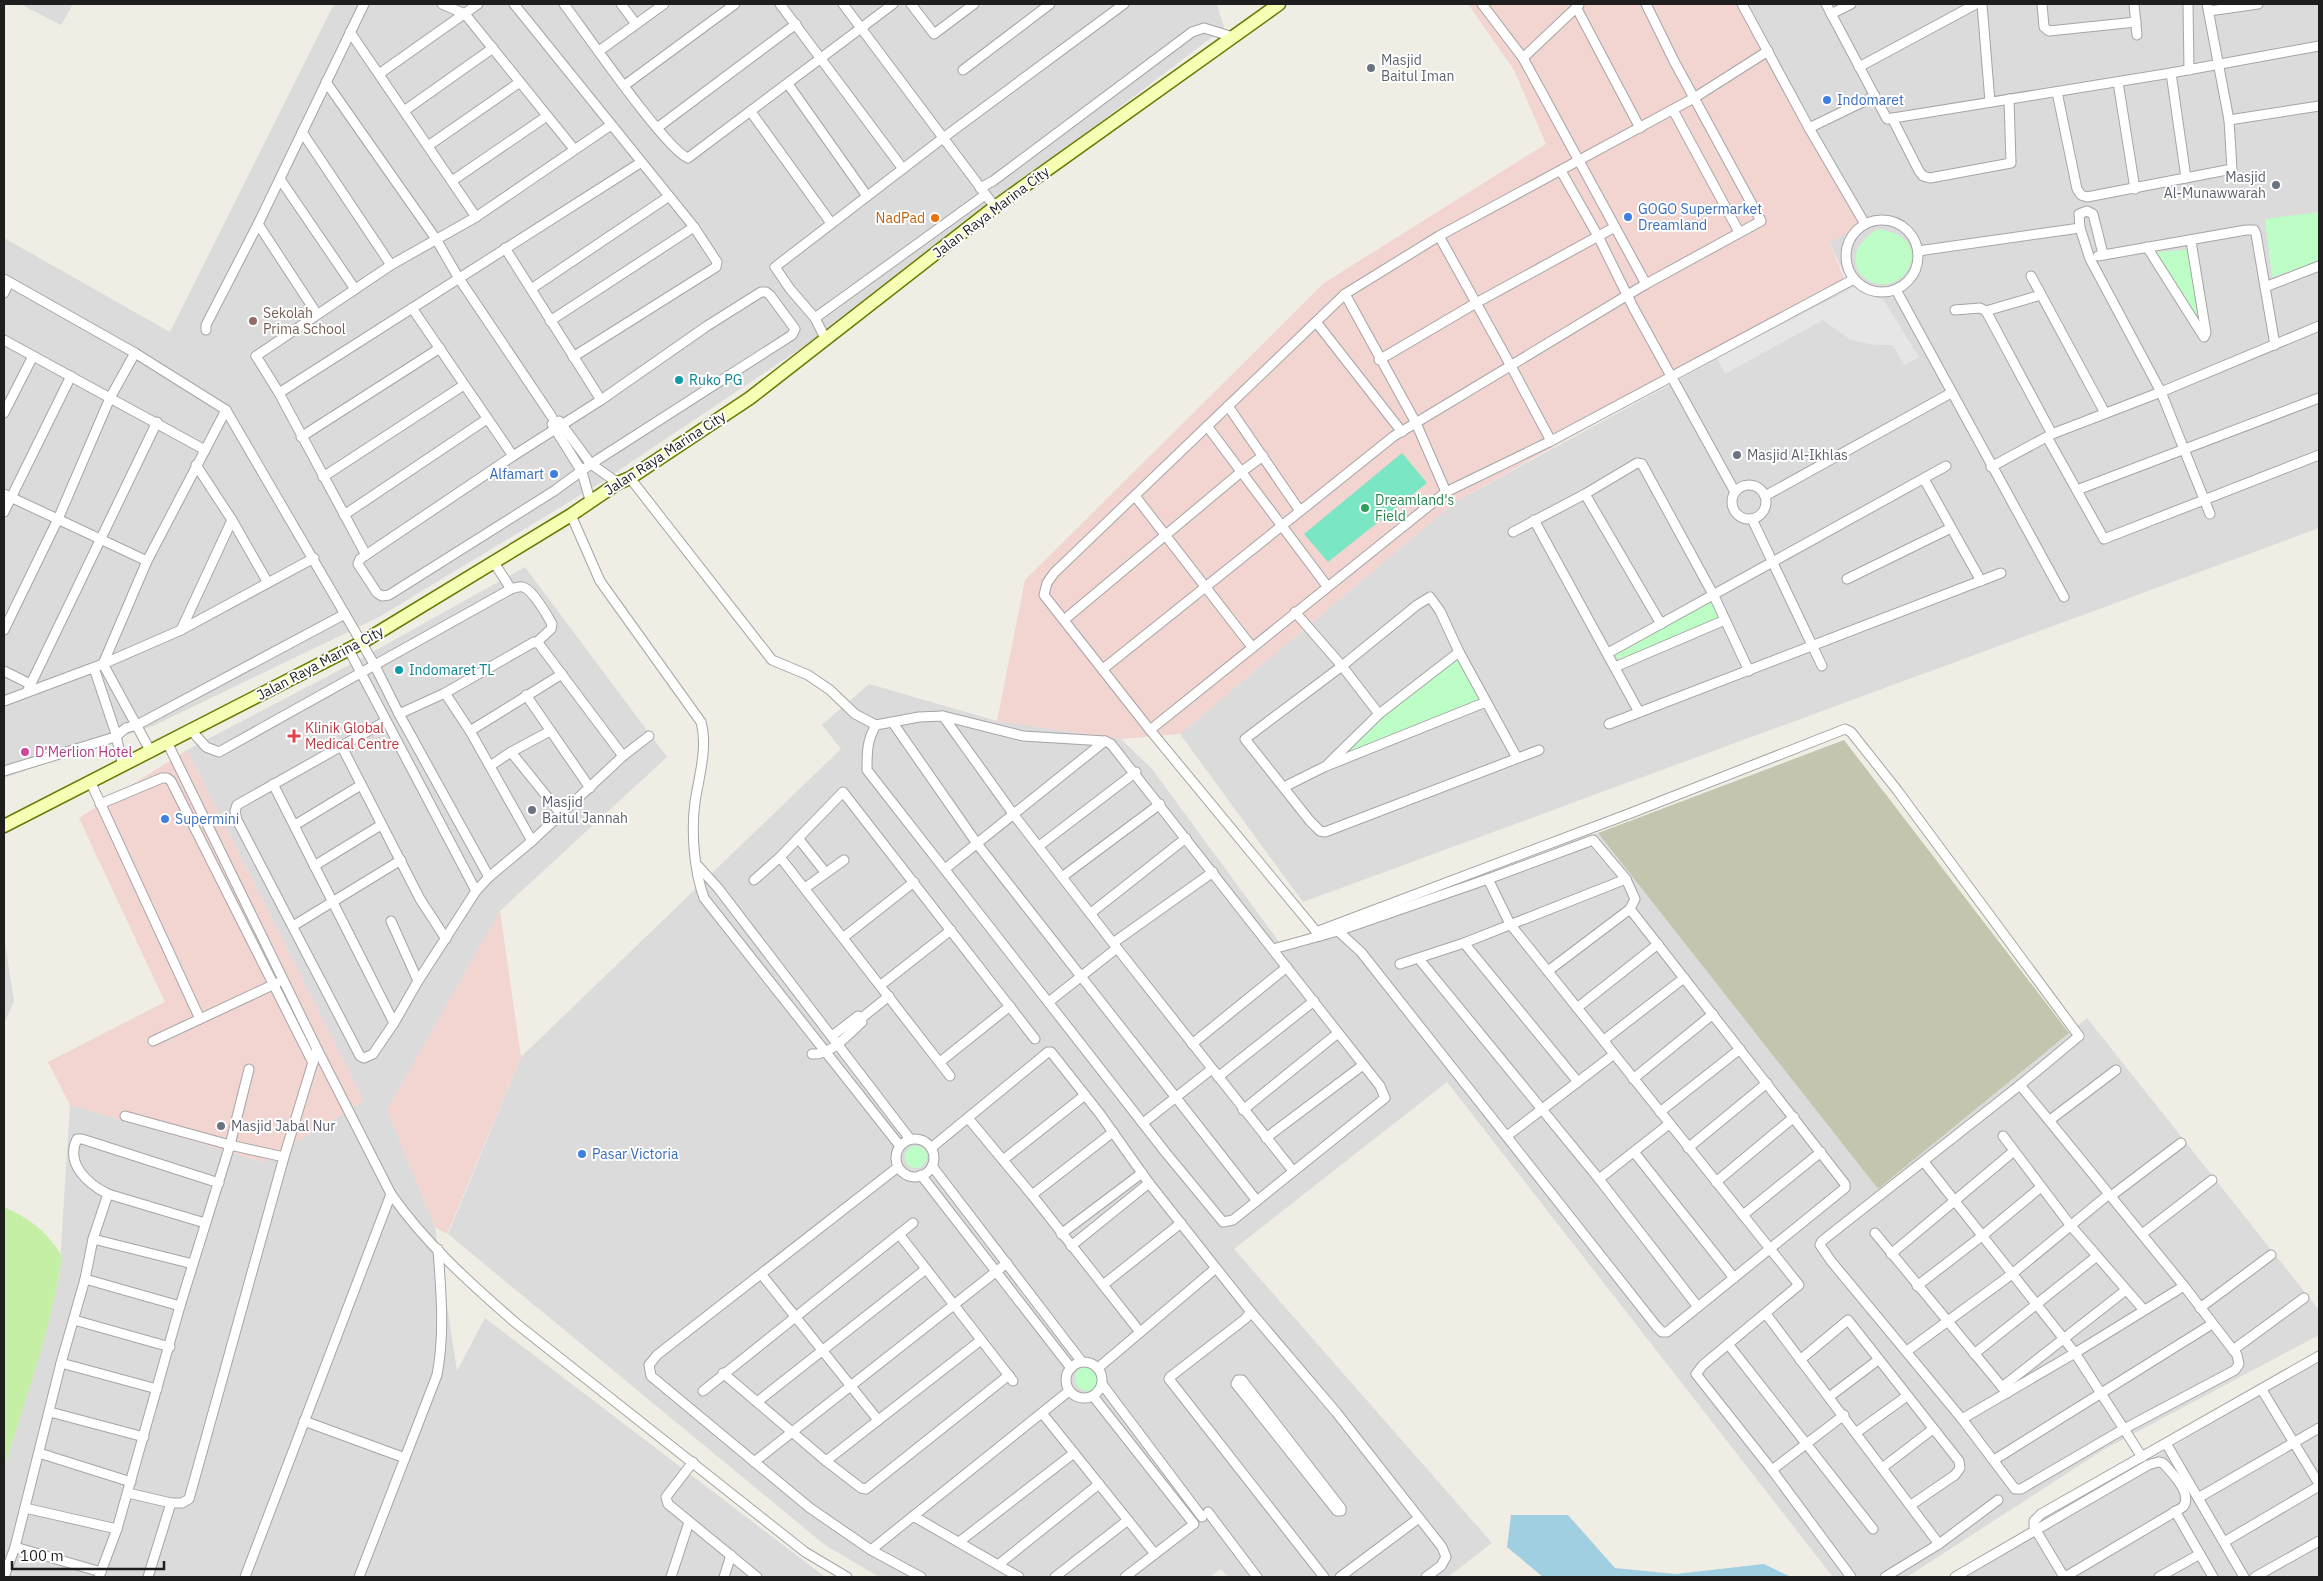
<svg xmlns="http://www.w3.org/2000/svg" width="2323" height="1581" viewBox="0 0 2323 1581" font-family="'IBM Plex Sans',sans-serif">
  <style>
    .residential { fill: #dcdbdb }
    .commercial { fill: #f2d4d1 }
    .construction { fill: #c4c5ae }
    .grass { fill: #c5efa5 }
    .park { fill: #bdfec6 }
    .pitch { fill: #7be6c3 }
    .parking { fill: #e6e6e6 }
    .water { fill: #a0cfe2 }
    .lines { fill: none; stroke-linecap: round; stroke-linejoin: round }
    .street-casing { stroke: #a5a5a5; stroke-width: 11 }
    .secondary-casing { stroke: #667b00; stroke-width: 15 }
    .street { stroke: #fff; stroke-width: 9 }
    .secondary { stroke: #f6ffb3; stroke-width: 12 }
    .worship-dot { fill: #6b7280; stroke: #fff; stroke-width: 2 }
    .shop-dot { fill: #3f7fe0; stroke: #fff; stroke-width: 2 }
    .food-dot { fill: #e8710a; stroke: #fff; stroke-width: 2 }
    .education-dot { fill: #8d6e63; stroke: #fff; stroke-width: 2 }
    .culture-dot { fill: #0f9aa8; stroke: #fff; stroke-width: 2 }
    .leisure-dot { fill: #2e9e5b; stroke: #fff; stroke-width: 2 }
    .health-dot { fill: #e0444e; stroke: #fff; stroke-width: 2 }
    .hotel-dot { fill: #d1479c; stroke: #fff; stroke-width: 2 }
    .labels { text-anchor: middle; stroke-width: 4; stroke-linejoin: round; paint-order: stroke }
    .worship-label { font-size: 14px; fill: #5b616d; stroke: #fff; text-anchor: start }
    .shop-label { font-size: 14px; fill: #366cbe; stroke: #fff; text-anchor: start }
    .street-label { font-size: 14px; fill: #1e1e1e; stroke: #fff }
    .food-label { font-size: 14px; fill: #c56008; stroke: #fff; text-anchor: end }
    .education-label { font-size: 14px; fill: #785e54; stroke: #fff; text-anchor: start }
    .culture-label { font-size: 14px; fill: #0d838f; stroke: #fff; text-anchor: start }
    .leisure-label { font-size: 14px; fill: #27864d; stroke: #fff; text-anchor: start }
    .health-label { font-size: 14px; fill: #be3a42; stroke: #fff; text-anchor: start }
    .hotel-label { font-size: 14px; fill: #b23c85; stroke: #fff; text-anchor: start }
  </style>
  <rect width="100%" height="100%" fill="#f0ede4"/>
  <g class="residential">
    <polygon points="20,4 73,4 61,25"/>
    <polygon points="334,4 1217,4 1224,28 812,341 597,485 379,617 153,726 4,778 4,238 170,332"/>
    <polygon points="1743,4 2319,4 2319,528 1303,902 1180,734 1455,502 1850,286 1829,242"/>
    <polygon points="525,567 667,757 500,911 387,1110 435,1227 457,1371 485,1318 825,1577 4,1577 4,1469 44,1337 59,1278 70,1105 264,1162 364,1101 187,750 351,664"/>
    <polygon points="869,684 997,721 1121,739 1152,769 1285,950 1598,833 1878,1189 2087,1018 2319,1310 2319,1335 2103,1450 1907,1577 1833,1577 1447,1082 1234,1249 1492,1543 1448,1577 1228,1577 1221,1569 1210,1577 879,1577 825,1545 448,1234 521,1057 841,749 822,725"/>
    <polygon points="4,936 14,1001 4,1024"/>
    <polygon points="2319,1361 2319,1577 1948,1577 2163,1452"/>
  </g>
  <g class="commercial">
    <polygon points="1468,4 1744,4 1865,224 1829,242 1846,283 1455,502 1180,734 1121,739 997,721 1025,580 1324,283 1546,144 1514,70"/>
    <polygon points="187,750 364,1101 264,1162 70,1105 48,1062 165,1002 79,818"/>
    <polygon points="500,911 521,1057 447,1234 435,1227 387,1110"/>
  </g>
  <polygon class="construction" points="1844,740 2069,1033 1878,1189 1598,833"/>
  <path class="grass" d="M4,1207C32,1220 45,1230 62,1256C52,1328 25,1399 4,1469Z"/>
  <g class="park">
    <polygon points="2319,212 2319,261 2272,277 2265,219"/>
    <path d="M1878,229C1892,232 1908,235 1911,251C1913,260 1909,269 1903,276C1875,302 1827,260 1878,229Z"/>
    <polygon points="2187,250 2201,324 2156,252"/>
    <polygon points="1712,601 1720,617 1618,660 1615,654"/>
    <polygon points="1458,657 1480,700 1346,754 1382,718"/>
    <circle cx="916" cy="1157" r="11"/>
    <circle cx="1087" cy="1379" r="12"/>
  </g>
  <polygon class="pitch" points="1402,453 1427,483 1328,562 1304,534"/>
  <polygon class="parking" points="1854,287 1870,296 1883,299 1919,357 1904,365 1893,345 1875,345 1851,340 1823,320 1725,374 1717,358"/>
  <polygon class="water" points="1511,1515 1568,1515 1615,1568 1676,1574 1764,1564 1791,1577 1543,1577 1507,1547"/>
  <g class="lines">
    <g class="street-casing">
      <g id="street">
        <polyline points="442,4 465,14 574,149"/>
        <polyline points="514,4 694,227 717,262 716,267 573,357"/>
        <path d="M564,4C583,29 666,150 688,158L893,4"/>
        <polyline points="621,4 636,24"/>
        <polyline points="780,4 903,169"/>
        <polyline points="843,4 995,207"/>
        <polyline points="911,4 934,34 974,4"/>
        <polyline points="1482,4 1523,58 1646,284 1761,221 1674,61 1646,4"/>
        <polyline points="1742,4 1809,128 1865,224"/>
        <polyline points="1826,4 1887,119 2171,73 2319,46"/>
        <polyline points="1982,4 1990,102"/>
        <polyline points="2042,4 2044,27 2049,31 2136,22"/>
        <polyline points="2134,4 2137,35"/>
        <polyline points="2188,4 2189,70"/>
        <polyline points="1576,7 1640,128"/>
        <polyline points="2209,11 2258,4"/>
        <polyline points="1831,14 1851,4"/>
        <polyline points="350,32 476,217"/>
        <polyline points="599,51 664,4"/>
        <polyline points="1768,51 1694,98 1439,236 1345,294 1054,573 1047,583 1044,595 1150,730 1446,492 1551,441 1854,279"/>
        <polyline points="1523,58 1579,5"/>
        <polyline points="1859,67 1976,4"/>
        <polyline points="963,70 1050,4"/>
        <polyline points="2171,73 2186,178"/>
        <polyline points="379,74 478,4"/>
        <polyline points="326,82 436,239 458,277 552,417"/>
        <polyline points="2118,82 2135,189"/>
        <polyline points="788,84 867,196"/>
        <polyline points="625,85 735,4"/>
        <polyline points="2057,92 2077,189 2081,195 2087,197 2232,169 2229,120 2207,4"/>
        <polyline points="1673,110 1739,232"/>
        <polyline points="404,111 493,48"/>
        <polyline points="751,112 831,223"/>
        <polyline points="1892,118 1919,171 1923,176 1930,178 2011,163 2009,99"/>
        <polyline points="2229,120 2319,106"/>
        <polyline points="657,128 796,24"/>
        <polyline points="1809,128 1875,96"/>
        <polyline points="302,132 391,265"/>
        <polyline points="428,146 520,82"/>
        <polyline points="1561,171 1598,236 1633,307 1735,492"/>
        <polyline points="280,179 355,289"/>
        <polyline points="452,181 547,116"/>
        <polyline points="980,188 993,181 1192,32 1204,28 1233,37"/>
        <circle cx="1882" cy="256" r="36"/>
        <polyline points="258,224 317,314"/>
        <polyline points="1439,236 1511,366 1551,441"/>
        <polyline points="2147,247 2204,337 2206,333 2191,241"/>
        <polyline points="505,248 601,400"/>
        <polyline points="1918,251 2080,228"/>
        <polyline points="2103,254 2093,214 2087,211 2079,214 2080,228 2090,259 2161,392 2210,514"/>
        <polyline points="2098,256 2246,230 2254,230 2256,234 2265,287 2319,266"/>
        <polyline points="2031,276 2105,413"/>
        <polyline points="4,279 135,353 226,410 147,561 103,664 151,752"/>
        <polyline points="2265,287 2275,345"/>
        <polyline points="531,289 668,197"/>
        <polyline points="1896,290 2064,597"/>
        <polygon points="761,292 766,292 770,295 795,329 792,335 591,464 554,491 389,595 382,596 377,593 358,564 360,559 513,456 601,400 707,326"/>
        <polyline points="4,293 9,282"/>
        <polyline points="1345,294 1416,423 1446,492"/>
        <polyline points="412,308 513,456"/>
        <polyline points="1955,310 1980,308 1986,311 2052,434"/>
        <polyline points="1986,311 2041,295"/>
        <polyline points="815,318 790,289 775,267 943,138 1124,4"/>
        <polyline points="550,321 694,227"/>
        <polyline points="1316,322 1402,432"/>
        <polyline points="206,330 206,325 258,224 364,4"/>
        <polyline points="825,338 815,318 985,195"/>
        <polyline points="4,340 205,450"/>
        <polyline points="1379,360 1476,303 1615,227"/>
        <polyline points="279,393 640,163"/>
        <polyline points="1228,406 1300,511"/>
        <polyline points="226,410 374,664 399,714 489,877"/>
        <polyline points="4,413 33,356"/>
        <polyline points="559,421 591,464 618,483"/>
        <polyline points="552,424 582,472 590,500"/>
        <polyline points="1207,426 1327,586"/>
        <polyline points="301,437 440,348"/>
        <polyline points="2047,437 2104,539 2319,455"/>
        <polyline points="196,465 232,520 268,583"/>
        <polyline points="1991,467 2052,434 2161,392 2319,326"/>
        <polyline points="323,477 464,385"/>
        <path d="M630,478L772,660L808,675L830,690L855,714L876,725L919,717L943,716L1023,736L1105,741L1111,744L1380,1086L1385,1098L1233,1220L1223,1222L1166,1153L867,770C867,752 867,740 876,725"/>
        <polyline points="1924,479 1981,581"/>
        <circle cx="1749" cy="502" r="17"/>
        <polyline points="2077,490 2319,398"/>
        <polyline points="4,494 147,561"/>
        <polyline points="1585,494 1661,624"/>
        <polyline points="1135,496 1252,647"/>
        <polyline points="1765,496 1951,393"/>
        <polyline points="4,512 71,376"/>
        <polyline points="344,515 487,419"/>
        <path d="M571,515L600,581L701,722C708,747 699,776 695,802C691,832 694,870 704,898L900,1146"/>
        <polyline points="1752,519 1822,666"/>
        <polyline points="1534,520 1639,712"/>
        <polyline points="1513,532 1585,494 1637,463 1642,464 1714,596 1749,671"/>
        <polyline points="366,555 279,393 256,356 391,265 476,217 611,125"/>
        <polyline points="493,561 511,589"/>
        <polyline points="1847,579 1951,528"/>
        <polyline points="1295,612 1342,666 1379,714"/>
        <polyline points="1064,620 1241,472 1263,456"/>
        <polyline points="4,630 58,519 110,398 135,353"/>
        <polyline points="181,630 232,520"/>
        <polyline points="349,650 476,891"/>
        <polyline points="1608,653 1946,466"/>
        <polyline points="1615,667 1725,620"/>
        <polyline points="94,668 115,731 123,766"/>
        <polyline points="1103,669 1394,436 1646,284"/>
        <polyline points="4,671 30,684"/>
        <polyline points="27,692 157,422"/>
        <polyline points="445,693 470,731 532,841"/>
        <polyline points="526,695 590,788"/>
        <polyline points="4,701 103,664 181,630 314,558"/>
        <polyline points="399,714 445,693 534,642 539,644 623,756"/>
        <polyline points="943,716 1014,815 1113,943 1293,1171"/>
        <polyline points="386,721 244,801 237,805 235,811 237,820 360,1056 364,1058 373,1054 394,1023 418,981 476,891 489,877 532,841 623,756 649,736"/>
        <polyline points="893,723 978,845 1257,1201"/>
        <polyline points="1609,724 2001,573"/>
        <path d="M190,729L206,747L219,752L511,589C515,588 519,586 523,587C532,589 547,615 552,624L551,629L537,642"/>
        <polyline points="1150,730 1320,936"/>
        <polyline points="470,731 562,674"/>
        <path d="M167,742L317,1049L391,1194C425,1243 472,1285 517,1324L805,1552L847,1577"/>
        <polyline points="342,747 420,899 446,939"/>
        <polyline points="511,752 561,814"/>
        <polyline points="1517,758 1459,652 1440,611 1430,597 1417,605 1342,666 1245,739 1310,821 1320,831 1325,832 1539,750"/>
        <polyline points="1328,764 1379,714 1459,652"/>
        <polyline points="490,766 511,752 550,731"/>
        <polyline points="4,771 115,737 126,728 137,725 345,614"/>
        <polyline points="91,783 200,1019"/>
        <polyline points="273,784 394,1023"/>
        <polyline points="1284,787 1324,767 1486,702"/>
        <polyline points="100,804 162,778 167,778 171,781 313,1063"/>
        <polyline points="295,825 361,785"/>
        <polyline points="798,838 825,872"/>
        <polyline points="1039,846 1136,772"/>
        <polyline points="780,857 950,1076"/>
        <polyline points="314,866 381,825"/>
        <polyline points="698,866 718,888 910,1139"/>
        <polyline points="945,869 1105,741"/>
        <polyline points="1062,877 1160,804"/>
        <polyline points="754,880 780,857 843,792 1035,1039"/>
        <polyline points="805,888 844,860"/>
        <polyline points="1091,913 1186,838"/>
        <polyline points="391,921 418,981"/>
        <polyline points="293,926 401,860"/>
        <polyline points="1338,931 1361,952 1657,1327 1662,1332 1667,1332 1845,1188 1845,1184 1630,909 1635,899 1626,879 1593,840 1488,879"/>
        <polyline points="1316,932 1631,813 1845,729 1851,732 1897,790 2079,1036 2020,1085"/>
        <polyline points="844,937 914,882"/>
        <polyline points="1113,943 1213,872"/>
        <polyline points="1464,943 1578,1082"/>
        <polyline points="1273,949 1338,931 1488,879 1510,924 1799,1285 1703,1365 1696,1374 1772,1470 1851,1577"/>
        <polyline points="1419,959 1599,1179"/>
        <polyline points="1400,964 1464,943 1626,879"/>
        <polyline points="1548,971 1630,909"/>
        <polyline points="881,985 951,930"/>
        <polyline points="1050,1001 1117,948"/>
        <polyline points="1577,1008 1658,944"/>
        <polyline points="864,1016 889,996"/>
        <polyline points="832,1036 858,1016"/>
        <polyline points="1604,1040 1684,978"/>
        <polyline points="153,1041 277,983"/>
        <polyline points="1192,1044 1287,967"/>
        <path d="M812,1054C830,1056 850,1033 862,1022"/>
        <polyline points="940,1062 1010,1006"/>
        <polyline points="1218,1077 1314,1001"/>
        <polyline points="1633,1079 1713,1014"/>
        <polygon points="2020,1085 2184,1286 2237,1355 2239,1364 2235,1370 2122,1430 2021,1489 2015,1489 1962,1419 1831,1261 1820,1245 1822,1241"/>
        <polyline points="1243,1110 1338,1033"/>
        <polyline points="1660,1112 1740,1049"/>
        <polyline points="125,1116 230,1145 249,1069"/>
        <polyline points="968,1118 1032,1195 1140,1332"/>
        <polyline points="2050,1120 2116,1070"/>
        <polyline points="1143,1123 1212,1069"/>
        <polyline points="1669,1124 1599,1179 1698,1307"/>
        <polyline points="1507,1136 1613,1055"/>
        <polyline points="2003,1136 2071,1226 2143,1309"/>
        <polyline points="1266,1138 1363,1065"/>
        <circle cx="915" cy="1158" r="19"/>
        <polyline points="931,1148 1048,1052 1051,1052 1100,1114 1149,1183 1071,1246"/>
        <polyline points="1688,1148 1767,1083"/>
        <polyline points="1634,1152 1734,1278"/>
        <polyline points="1003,1160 1085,1095"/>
        <polyline points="1924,1162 2075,1353 2142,1457"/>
        <polyline points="932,1166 1082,1362"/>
        <polyline points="898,1167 657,1355 649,1365 651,1376 810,1508 871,1550 921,1577"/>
        <polyline points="921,1175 1071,1368"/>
        <polyline points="1716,1182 1794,1117"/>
        <polyline points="1149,1183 1216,1268"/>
        <polyline points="108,1194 205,1223"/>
        <polyline points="1032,1195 1113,1132"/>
        <polyline points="2111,1196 2181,1143"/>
        <polyline points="1743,1215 1821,1152"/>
        <polyline points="1875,1233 2007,1393"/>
        <polyline points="899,1234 1013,1381"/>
        <polyline points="1061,1234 1142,1173"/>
        <polyline points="2142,1234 2212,1180"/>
        <polyline points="93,1239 193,1264"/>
        <polyline points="1891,1254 2014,1151"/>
        <polyline points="762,1275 878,1420"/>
        <polyline points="85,1279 180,1306"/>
        <polyline points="1103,1285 1181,1223"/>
        <polyline points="1917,1286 1982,1236 2041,1187"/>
        <polyline points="2200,1308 2271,1255"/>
        <polyline points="1251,1312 1336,1412 1442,1547 1446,1557 1441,1566 1426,1577"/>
        <polyline points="1766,1314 1939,1544"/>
        <polyline points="74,1320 170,1347"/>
        <polyline points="1728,1344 1873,1529"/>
        <polyline points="2233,1350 2304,1298"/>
        <polyline points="1907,1351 2012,1274 2109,1194"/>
        <polyline points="1974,1354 2097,1256"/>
        <polyline points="1800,1360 1848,1320 1959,1461 1960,1468 1955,1475 1911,1505"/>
        <circle cx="1084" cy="1380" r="18"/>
        <polyline points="61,1363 157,1389"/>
        <polyline points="1098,1368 1216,1268 1251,1312 1245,1319 1170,1377 1169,1379 1324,1577"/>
        <polyline points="723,1373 826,1461 861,1488 866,1489 1009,1375"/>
        <polygon points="1238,1380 1242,1380 1341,1508 1341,1511 1337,1511 1236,1384"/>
        <polyline points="1102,1384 1202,1517"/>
        <polyline points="2002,1387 2126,1290"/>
        <polyline points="2262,1390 2319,1484"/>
        <polyline points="703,1391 913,1223"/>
        <polyline points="1093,1396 1194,1524 1125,1577"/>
        <polyline points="1829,1397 1878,1360"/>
        <polyline points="757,1402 926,1269"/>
        <polyline points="50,1412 144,1437"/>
        <polyline points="1042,1413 1155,1554"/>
        <polyline points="1962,1419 2075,1353 2184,1286"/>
        <polyline points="304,1421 405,1458"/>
        <polyline points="1857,1432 1907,1396"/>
        <polyline points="2167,1445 2198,1498 2319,1428"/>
        <polyline points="39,1453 131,1482"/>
        <polyline points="1994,1460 2212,1324"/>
        <polyline points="826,1461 981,1340"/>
        <polyline points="693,1462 666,1497 668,1504 757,1577"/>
        <polyline points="754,1462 1007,1263"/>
        <polyline points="1882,1468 1933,1429"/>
        <polyline points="1772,1470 1844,1415"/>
        <polyline points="128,1493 171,1503"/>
        <polyline points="2198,1498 2244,1577"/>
        <polyline points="25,1508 117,1529"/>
        <polyline points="2175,1511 2213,1577"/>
        <polyline points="1208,1512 1257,1577"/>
        <polyline points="913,1516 1019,1577"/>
        <polyline points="959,1542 1074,1453"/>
        <polyline points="2224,1542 2319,1486"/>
        <polyline points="15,1547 101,1572"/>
        <polyline points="871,1550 1069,1391"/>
        <polyline points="998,1565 1099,1484"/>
        <path d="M4,1577L15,1547L61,1363L85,1279L93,1239L108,1194C88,1184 65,1164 77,1139H82L219,1183"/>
        <polyline points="99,1577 117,1529 180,1306 230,1145 284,1157"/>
        <polyline points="148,1577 171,1503 182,1503 189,1499 284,1157 317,1049"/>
        <polyline points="245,1577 391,1194"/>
        <path d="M359,1577L437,1375C445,1333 441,1292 438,1249"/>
        <polyline points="671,1577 689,1522"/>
        <polyline points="724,1577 731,1555"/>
        <polyline points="1055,1577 1128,1520"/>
        <polyline points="1340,1577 1419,1518"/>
        <polyline points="1885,1577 1939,1544 1998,1500"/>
        <path d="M1955,1577L2148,1465L2158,1462L2163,1463C2173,1474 2193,1494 2183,1507L2065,1577"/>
        <polyline points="2064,1577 2034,1527 2034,1521 2041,1514 2319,1356"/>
        <polyline points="2159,1577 2200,1554"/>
        <polyline points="2255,1577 2319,1541"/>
      </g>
    </g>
    <g class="secondary-casing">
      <polyline id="secondary" points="4,826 361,643 571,515 618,483 630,478 750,398 995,207 1279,4"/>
    </g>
    <use href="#street" class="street"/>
    <use href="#secondary" class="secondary"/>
  </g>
  <g class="worship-dot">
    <circle cx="1371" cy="68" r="5"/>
    <circle cx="2276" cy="185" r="5"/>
    <circle cx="1737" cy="455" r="5"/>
    <circle cx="532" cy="810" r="5"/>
    <circle cx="221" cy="1126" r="5"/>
  </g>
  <g class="shop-dot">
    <circle cx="1827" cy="100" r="5"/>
    <circle cx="1628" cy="217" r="5"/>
    <circle cx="554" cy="474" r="5"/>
    <circle cx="165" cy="819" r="5"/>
    <circle cx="582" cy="1154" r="5"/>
  </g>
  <circle class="food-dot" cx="935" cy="218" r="5"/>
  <circle class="education-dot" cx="253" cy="321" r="5"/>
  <g class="culture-dot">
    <circle cx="679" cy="380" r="5"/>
    <circle cx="399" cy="670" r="5"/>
  </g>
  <circle class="leisure-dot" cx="1365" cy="508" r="5"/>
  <path class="health-dot" d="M291.5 728.5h5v5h5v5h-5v5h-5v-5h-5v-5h5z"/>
  <circle class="hotel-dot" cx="25" cy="752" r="5"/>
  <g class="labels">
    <g class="worship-label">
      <text x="1381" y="65">Masjid<tspan x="1381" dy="16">Baitul Iman</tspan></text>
      <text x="2266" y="182" text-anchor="end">Masjid<tspan x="2266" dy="16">Al-Munawwarah</tspan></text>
      <text x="1747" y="460">Masjid Al-Ikhlas</text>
      <text x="542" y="807">Masjid<tspan x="542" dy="16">Baitul Jannah</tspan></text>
      <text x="231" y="1131">Masjid Jabal Nur</text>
    </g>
    <g class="shop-label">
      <text x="1837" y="105">Indomaret</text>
      <text x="1638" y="214">GOGO Supermarket<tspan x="1638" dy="16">Dreamland</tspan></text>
      <text x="544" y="479" text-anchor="end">Alfamart</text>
      <text x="175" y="824">Supermini</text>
      <text x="592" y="1159">Pasar Victoria</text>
    </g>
    <g class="street-label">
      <text transform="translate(991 212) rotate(-37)" y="5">Jalan Raya Marina City</text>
      <text transform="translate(665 453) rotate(-33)" y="5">Jalan Raya Marina City</text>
      <text transform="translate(320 663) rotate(-28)" y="5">Jalan Raya Marina City</text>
    </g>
    <g class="food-label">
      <text x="925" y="223">NadPad</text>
    </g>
    <g class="education-label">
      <text x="263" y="318">Sekolah<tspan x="263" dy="16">Prima School</tspan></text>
    </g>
    <g class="culture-label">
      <text x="689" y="385">Ruko PG</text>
      <text x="409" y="675">Indomaret TL</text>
    </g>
    <g class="leisure-label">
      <text x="1375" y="505">Dreamland's<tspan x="1375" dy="16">Field</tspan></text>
    </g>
    <g class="health-label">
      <text x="305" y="733">Klinik Global<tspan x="305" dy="16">Medical Centre</tspan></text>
    </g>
    <g class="hotel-label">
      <text x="35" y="757">D'Merlion Hotel</text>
    </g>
  </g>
  <rect width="2323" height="1581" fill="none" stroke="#1e1e1e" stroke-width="10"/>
  <path d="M12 1561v8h152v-8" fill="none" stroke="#1e1e1e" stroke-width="2.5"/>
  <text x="20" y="1561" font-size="15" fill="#1e1e1e" stroke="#ffffff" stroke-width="4" paint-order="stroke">100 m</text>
</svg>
